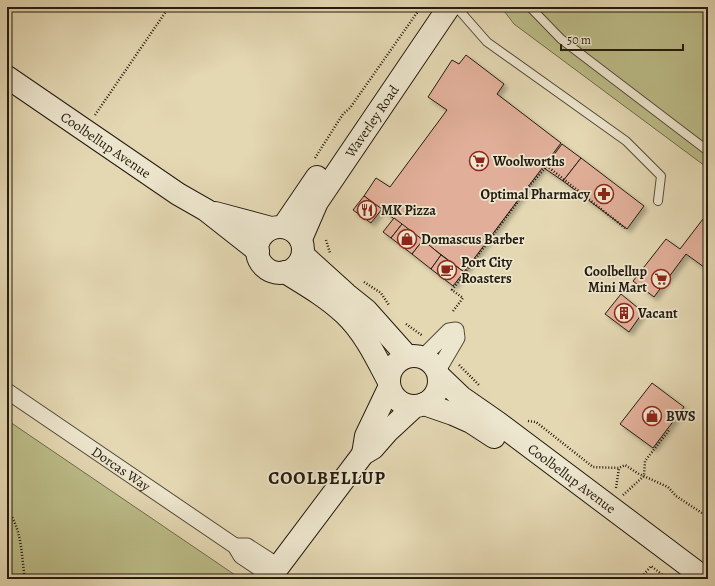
<svg xmlns="http://www.w3.org/2000/svg" width="715" height="586" viewBox="0 0 715 586" font-family="Alegreya,serif">
  <style>
    .green { fill: #bbbc88; stroke: #706c4c }
    .building { fill: #e1af99; stroke: #241b0f; filter: url(#shadow) }
    .lines { fill: none; stroke-linecap: round; stroke-linejoin: round }
    .lane-casing { stroke: #544a38; stroke-width: 10 }
    .street-casing { stroke: #544a38; stroke-width: 17 }
    .secondary-casing { stroke: #241b0f; stroke-width: 24 }
    .path { stroke: #241b0f; stroke-width: 2.5; stroke-dasharray: 1 2; stroke-linecap: butt }
    .lane { stroke: #ede6ce; stroke-width: 8 }
    .street { stroke: #ede6ce; stroke-width: 15 }
    .secondary { stroke: #ede6ce; stroke-width: 22 }
    .labels { text-anchor: middle; stroke-width: 3.5; stroke-linejoin: round; paint-order: stroke }
    .street-label { font-size: 14px; fill: #241b0f; stroke: #ede6ce }
    .poi-label { font-size: 14px; font-weight: bold; fill: #241b0f; stroke: #ede6ce; text-anchor: start }
    .district-label { font-size: 18px; font-weight: bold; letter-spacing: 1px; fill: #241b0f; stroke: #ede6ce }
  </style>
  <defs>
    <filter id="shadow"><feDropShadow dx="3.5" dy="3.5" stdDeviation="2" flood-color="#0004"/></filter>
  </defs>
  <rect width="100%" height="100%" fill="#e4d8b3"/>
  <filter id="stains"><feTurbulence type="fractalNoise" baseFrequency=".005" numOctaves="4"/><feColorMatrix values="0 0 0 0 .2 0 0 0 0 .09 0 0 0 0 .02 0 0 0 .5 -.17"/></filter>
  <radialGradient id="worn" r=".72"><stop offset=".6" stop-color="#630" stop-opacity="0"/><stop offset="1" stop-color="#630" stop-opacity=".3"/></radialGradient>
  <g class="green">
    <polygon points="501,7 708,7 708,162 705,166 514,24"/>
    <polygon points="7,420 241,579 7,579"/>
  </g>
  <g class="building">
    <polygon points="466,55 504,84 497,94 561,143 464,272 364,196 376,178 390,187 447,110 428,97 452,60 459,64"/>
    <polygon points="562,144 581,158 563,181 544,168"/>
    <polygon points="581,158 644,206 627,229 563,181"/>
    <polygon points="364,196 382,209 371,223 353,210"/>
    <polygon points="394,218 402,224 391,238 383,232"/>
    <polygon points="703,219 708,222 708,270 686,254 654,297 633,281 666,239 680,249"/>
    <polygon points="402,224 423,240 412,254 391,238"/>
    <polygon points="423,240 441,255 431,269 412,254"/>
    <polygon points="441,255 464,272 453,286 431,269"/>
    <polygon points="621,294 643,312 629,332 605,314"/>
    <polygon points="652,383 684,407 653,448 620,424"/>
  </g>
  <g class="lines">
    <g class="lane-casing">
      <g id="lane">
        <polyline points="453,7 459,10 487,42 626,141 661,176 658,201"/>
        <polyline points="530,7 561,39 708,151"/>
      </g>
    </g>
    <g class="street-casing">
      <g id="street">
        <polyline points="423,357 449,331 456,330 457,338 437,372"/>
        <path id="s1" d="M7,391L235,546L241,556L271,576"/>
        <polyline points="235,546 247,546 278,566"/>
      </g>
    </g>
    <g class="secondary-casing">
      <g id="secondary">
        <path id="s2" d="M7,77L178,194L206,210L258,251"/>
        <polyline points="215,213 271,228"/>
        <polyline points="283,227 317,177"/>
        <circle cx="280" cy="250" r="23"/>
        <path id="s3" d="M301,239L317,202L449,7"/>
        <polyline points="303,255 346,294 366,310 407,356"/>
        <path d="M285,272C306,285 327,297 345,314C364,332 376,357 388,380"/>
        <circle cx="414" cy="381" r="25"/>
        <path id="s4" d="M439,376L461,397L497,422L706,579"/>
        <polyline points="424,404 453,414 471,422 494,437"/>
        <polyline points="363,454 366,436 389,388"/>
        <polyline points="269,579 363,454 373,448 387,432 415,406"/>
      </g>
    </g>
    <g class="path">
      <polyline points="95,115 169,7"/>
      <polyline points="315,158 343,114 350,108 421,7"/>
      <polyline points="326,240 330,253"/>
      <polyline points="364,282 381,293 389,305"/>
      <polyline points="453,311 463,298 452,290 531,184 547,166 625,228"/>
      <polyline points="406,324 423,336"/>
      <polyline points="459,365 479,385"/>
      <polyline points="528,421 536,422 593,467 619,468 625,465 639,474 668,487 676,496 708,517"/>
      <polyline points="616,488 619,468"/>
      <polyline points="623,495 644,476 645,461 670,429"/>
      <path d="M7,510C23,530 21,556 25,579"/>
      <polyline points="215,579 245,578"/>
      <polyline points="640,579 651,566 668,579"/>
    </g>
    <use href="#lane" class="lane"/>
    <use href="#street" class="street"/>
    <use href="#secondary" class="secondary"/>
  </g>
  <defs>
    <g id="supermarket-ring" transform="scale(1)"><circle r="9.5" fill="#ede6ce" stroke="#8f2418" stroke-width="1.5"/><path d="M-6-5.5h2.5l.6 2H6L4.5 2H-2.5L-4.4-4H-6ZM-1.5 3.2a1.3 1.3 0 1 0 .1 0ZM3 3.2a1.3 1.3 0 1 0 .1 0Z" fill="#8f2418"/></g>
    <g id="pharmacy-ring" transform="scale(1)"><circle r="9.5" fill="#ede6ce" stroke="#8f2418" stroke-width="1.5"/><path d="M-2-6h4v4h4v4h-4v4h-4v-4h-4v-4h4Z" fill="#8f2418"/></g>
    <g id="restaurant-ring" transform="scale(1)"><circle r="9.5" fill="#ede6ce" stroke="#8f2418" stroke-width="1.5"/><path d="M-5-6h1v4h1v-4h1v4h1v-4h1v5L-1.5 .5V6h-2V.5L-5-1ZM5-6V6H3V1.5H1.5Q1.5-4 5-6Z" fill="#8f2418"/></g>
    <g id="shop-ring" transform="scale(1)"><circle r="9.5" fill="#ede6ce" stroke="#8f2418" stroke-width="1.5"/><path d="M-5-2.5h2.3a2.7 3.5 0 0 1 5.4 0H5L5.5 6h-11ZM-1.5-2.5h3a1.5 2.3 0 0 0-3 0Z" fill="#8f2418"/></g>
    <g id="cafe-ring" transform="scale(1)"><circle r="9.5" fill="#ede6ce" stroke="#8f2418" stroke-width="1.5"/><path d="M-5.5-4.5H6V0H3Q3 3.5 0 3.5H-2.5Q-5.5 3.5-5.5 0ZM3-3.2v2h1.7v-2ZM-6 4.5H4V6H-6Z" fill="#8f2418"/></g>
    <g id="building-ring" transform="scale(1)"><circle r="9.5" fill="#ede6ce" stroke="#8f2418" stroke-width="1.5"/><path d="M-4-6H4V6H1V3H-1V6H-4ZM-2.5-4.3h1.7v1.8h-1.7ZM.8-4.3h1.7v1.8H.8ZM-2.5-1h1.7V.8h-1.7ZM.8-1h1.7V.8H.8Z" fill="#8f2418"/></g>
  </defs>
  <g fill-rule="evenodd">
    <use href="#supermarket-ring" x="479" y="161"/>
    <use href="#pharmacy-ring" x="604" y="194"/>
    <use href="#restaurant-ring" x="367" y="210"/>
    <use href="#shop-ring" x="407" y="239"/>
    <use href="#cafe-ring" x="447" y="270"/>
    <use href="#supermarket-ring" x="661" y="279"/>
    <use href="#building-ring" x="624" y="313"/>
    <use href="#shop-ring" x="652" y="416"/>
  </g>
  <g class="labels">
    <g class="street-label">
      <text dy="5" stroke="none"><textPath href="#s3" startOffset="138">Waverley Road</textPath></text>
      <text dy="5" stroke="none"><textPath href="#s2" startOffset="120">Coolbellup Avenue</textPath></text>
      <text dy="5" stroke="none"><textPath href="#s1" startOffset="138">Dorcas Way</textPath></text>
      <text dy="5" stroke="none"><textPath href="#s4" startOffset="168">Coolbellup Avenue</textPath></text>
    </g>
    <g class="poi-label">
      <text x="493" y="166">Woolworths</text>
      <text x="590" y="199" text-anchor="end">Optimal Pharmacy</text>
      <text x="381" y="215">MK Pizza</text>
      <text x="421" y="244">Domascus Barber</text>
      <text x="461" y="267">Port City<tspan x="461" dy="16">Roasters</tspan></text>
      <text x="647" y="276" text-anchor="end">Coolbellup<tspan x="647" dy="16">Mini Mart</tspan></text>
      <text x="638" y="318">Vacant</text>
      <text x="666" y="421">BWS</text>
    </g>
    <g class="district-label">
      <text x="327" y="484">COOLBELLUP</text>
    </g>
  </g>
  <rect width="715" height="586" fill="none" stroke="#e4d8b3" stroke-width="24"/>
  <rect x="8" y="8" width="699" height="570" fill="none" stroke="#241b0f" stroke-width="2"/>
  <rect x="12" y="12" width="691" height="562" fill="none" stroke="#241b0f"/>
  <path d="M561 44v6h122v-6" fill="none" stroke="#241b0f" stroke-width="2"/>
  <text x="567" y="44" font-size="12" fill="#241b0f" stroke="#ede6ce" stroke-width="3" paint-order="stroke">50 m</text>
  <rect width="100%" height="100%" filter="url(#stains)"/>
  <rect width="100%" height="100%" fill="url(#worn)"/>
</svg>
